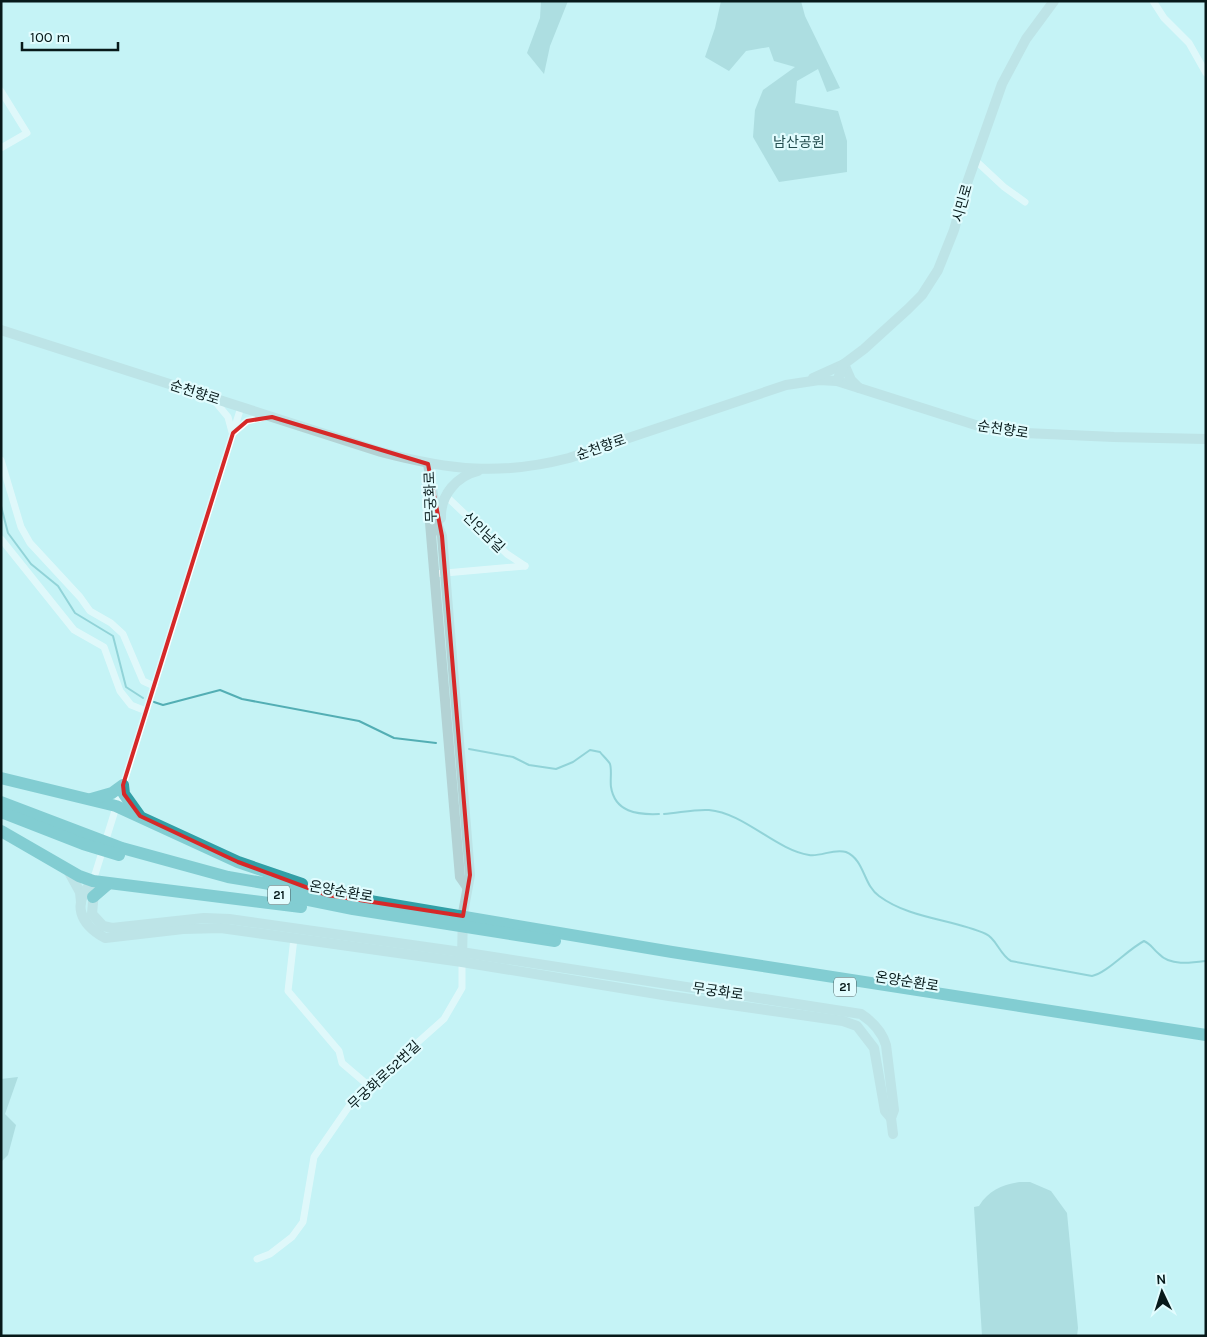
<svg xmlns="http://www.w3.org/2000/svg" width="1207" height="1337" viewBox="0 0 1207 1337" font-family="Karla,'Noto Sans KR',sans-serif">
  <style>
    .green { fill: #90c5c8 }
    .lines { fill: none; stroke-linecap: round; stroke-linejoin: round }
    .stream { stroke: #53aeb4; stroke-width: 2 }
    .street { stroke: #fff; stroke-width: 7 }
    .secondary { stroke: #b3d2d4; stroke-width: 10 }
    .highway { stroke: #329fa6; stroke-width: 12 }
    .marked { fill: none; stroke: #d62828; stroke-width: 4; stroke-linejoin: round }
    .labels { text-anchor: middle; stroke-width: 4.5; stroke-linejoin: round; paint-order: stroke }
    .shield { fill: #e1fcfe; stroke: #485d5e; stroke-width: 1 }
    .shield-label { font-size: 12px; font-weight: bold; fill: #07191a }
    .park-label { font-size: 14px; fill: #234d4f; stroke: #e1fcfe }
    .street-label { font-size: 14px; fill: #07191a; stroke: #e1fcfe }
  </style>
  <rect width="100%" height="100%" fill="#c5f3f5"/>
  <g class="green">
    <polygon points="541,1 568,1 550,46 544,74 527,53 540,18"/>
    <polygon points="721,1 801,1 805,16 840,88 827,92 818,69 797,81 795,103 838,111 847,141 847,172 779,182 753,137 755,110 763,90 795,67 774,61 769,47 746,51 729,71 705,57 715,28"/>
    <polygon points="18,1077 5,1114 16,1125 8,1155 1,1162 1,1079"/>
    <path d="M1020,1182H1030L1051,1191L1067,1213L1078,1328L1077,1336H982L974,1207L979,1206C989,1190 1002,1185 1020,1182Z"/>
  </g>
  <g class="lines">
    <g class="stream">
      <polyline points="1,506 8,533 31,564 58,586 75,613 113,636 126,687 143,698"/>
      <polyline points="154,702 163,705 220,690 242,699 359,721 394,738 436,743"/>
      <path d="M469,749L513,757L529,765L556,769L573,762L590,750L600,752C602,755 608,760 610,764C612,770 610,780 611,787C615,812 637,815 659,814"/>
      <path d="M664,814C679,813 694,809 709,810C744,813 776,850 809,855C821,857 834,848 846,852C865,860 863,885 879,896C910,919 952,919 986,934C996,938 1000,955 1011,961L1092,976C1107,973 1127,950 1144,941C1151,944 1153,949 1159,954C1170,966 1191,963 1206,961"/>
    </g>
    <g class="street">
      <polyline points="1153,1 1164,18 1189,43 1206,73"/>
      <polyline points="1,91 27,133 1,148"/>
      <polyline points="975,160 1004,187 1025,202"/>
      <polyline points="213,399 228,417 232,432"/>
      <polyline points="233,433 247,421 264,417"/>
      <polyline points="1,460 21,527 30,543 80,597 90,611 111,623 123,634 143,681 154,686"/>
      <polyline points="446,496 507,554 525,566"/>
      <polyline points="1,539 74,630 104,647 120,691 131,705 146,711"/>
      <polyline points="434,574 525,566"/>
      <polyline points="93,881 241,407"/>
      <polyline points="294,938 288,991 339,1051 342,1063 369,1086"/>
      <polyline points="257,1259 270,1254 292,1237 303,1222 314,1157 354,1099 444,1019 462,988 462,962"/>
    </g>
    <g class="secondary">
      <path d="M1,330L381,452C449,470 500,476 569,458L786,385L819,380L837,381L985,428L1025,433L1114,437L1206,439"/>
      <polyline points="813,378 844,364 851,380 859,388"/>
      <polyline points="837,381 844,364 864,349 908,309 922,295 938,270 954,230 966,186 1002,84 1026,39 1054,1"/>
      <polyline points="428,464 438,526 442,536 470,875 463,913 462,958"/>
      <polyline points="428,499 460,877 467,887"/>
      <path d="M441,518C440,495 457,476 478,471"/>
      <polyline points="69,872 80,892 81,902"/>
      <path d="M93,881C71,904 80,924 105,938L183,929L221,928L462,962L669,996L843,1021L857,1026L874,1048L885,1111L891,1118"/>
      <path d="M94,890L92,914L103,926L112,928L204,918L229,919L461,952L861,1014C873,1022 882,1031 886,1045L894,1110L891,1118L893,1134"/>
    </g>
    <g class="highway">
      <polyline points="1,778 116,806 238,862 302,884"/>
      <polyline points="91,799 112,793 123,785 124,794 139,815"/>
      <polyline points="1,802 122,848 228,877 672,952 1206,1035"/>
      <polyline points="1,812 83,844 119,855"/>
      <polyline points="1,831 79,876 93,881 301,907"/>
      <polyline points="279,894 353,909 555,941"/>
      <polyline points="93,897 108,884"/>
    </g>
  </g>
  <path d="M0 0H1207V1337H0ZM272,417L428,464L442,536L470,875L463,916L327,895L238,862L140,816L124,794L123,785L233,433L247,421Z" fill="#c5f3f5" fill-opacity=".55" fill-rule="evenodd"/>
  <path class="marked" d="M272,417L428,464L442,536L470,875L463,916L327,895L238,862L140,816L124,794L123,785L233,433L247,421Z"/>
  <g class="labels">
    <g class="shield">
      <rect x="268" y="885.5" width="22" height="19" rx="4"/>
      <rect x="834" y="977.5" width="22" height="19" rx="4"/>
    </g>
    <g class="shield-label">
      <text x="279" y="899">21</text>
      <text x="845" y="991">21</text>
    </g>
    <g class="park-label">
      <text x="799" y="147">남산공원</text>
    </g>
    <g class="street-label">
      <text transform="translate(962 203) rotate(-74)" y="5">시민로</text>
      <text transform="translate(195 392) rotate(18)" y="5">순천향로</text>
      <text transform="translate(1003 429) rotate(9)" y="5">순천향로</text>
      <text transform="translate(601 447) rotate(-19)" y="5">순천향로</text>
      <text transform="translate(430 497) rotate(-92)" y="5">무궁화로</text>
      <text transform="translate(484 532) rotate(44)" y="5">신인남길</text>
      <text transform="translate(341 891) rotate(10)" y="5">온양순환로</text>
      <text transform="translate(907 981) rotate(9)" y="5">온양순환로</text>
      <text transform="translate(718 991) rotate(8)" y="5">무궁화로</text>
      <text transform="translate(384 1075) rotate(-43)" y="5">무궁화로52번길</text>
    </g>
  </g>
  <rect width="1207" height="1337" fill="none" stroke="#07191a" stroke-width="5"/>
  <g transform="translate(1162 1292) rotate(356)" stroke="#e1fcfe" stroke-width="4" paint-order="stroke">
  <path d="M0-4L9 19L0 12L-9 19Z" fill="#07191a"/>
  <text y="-8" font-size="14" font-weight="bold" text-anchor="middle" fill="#07191a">N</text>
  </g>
  <path d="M22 42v8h96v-8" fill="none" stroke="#07191a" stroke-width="2.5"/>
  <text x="30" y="42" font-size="15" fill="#07191a" stroke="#e1fcfe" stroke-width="4" paint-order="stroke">100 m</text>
</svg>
